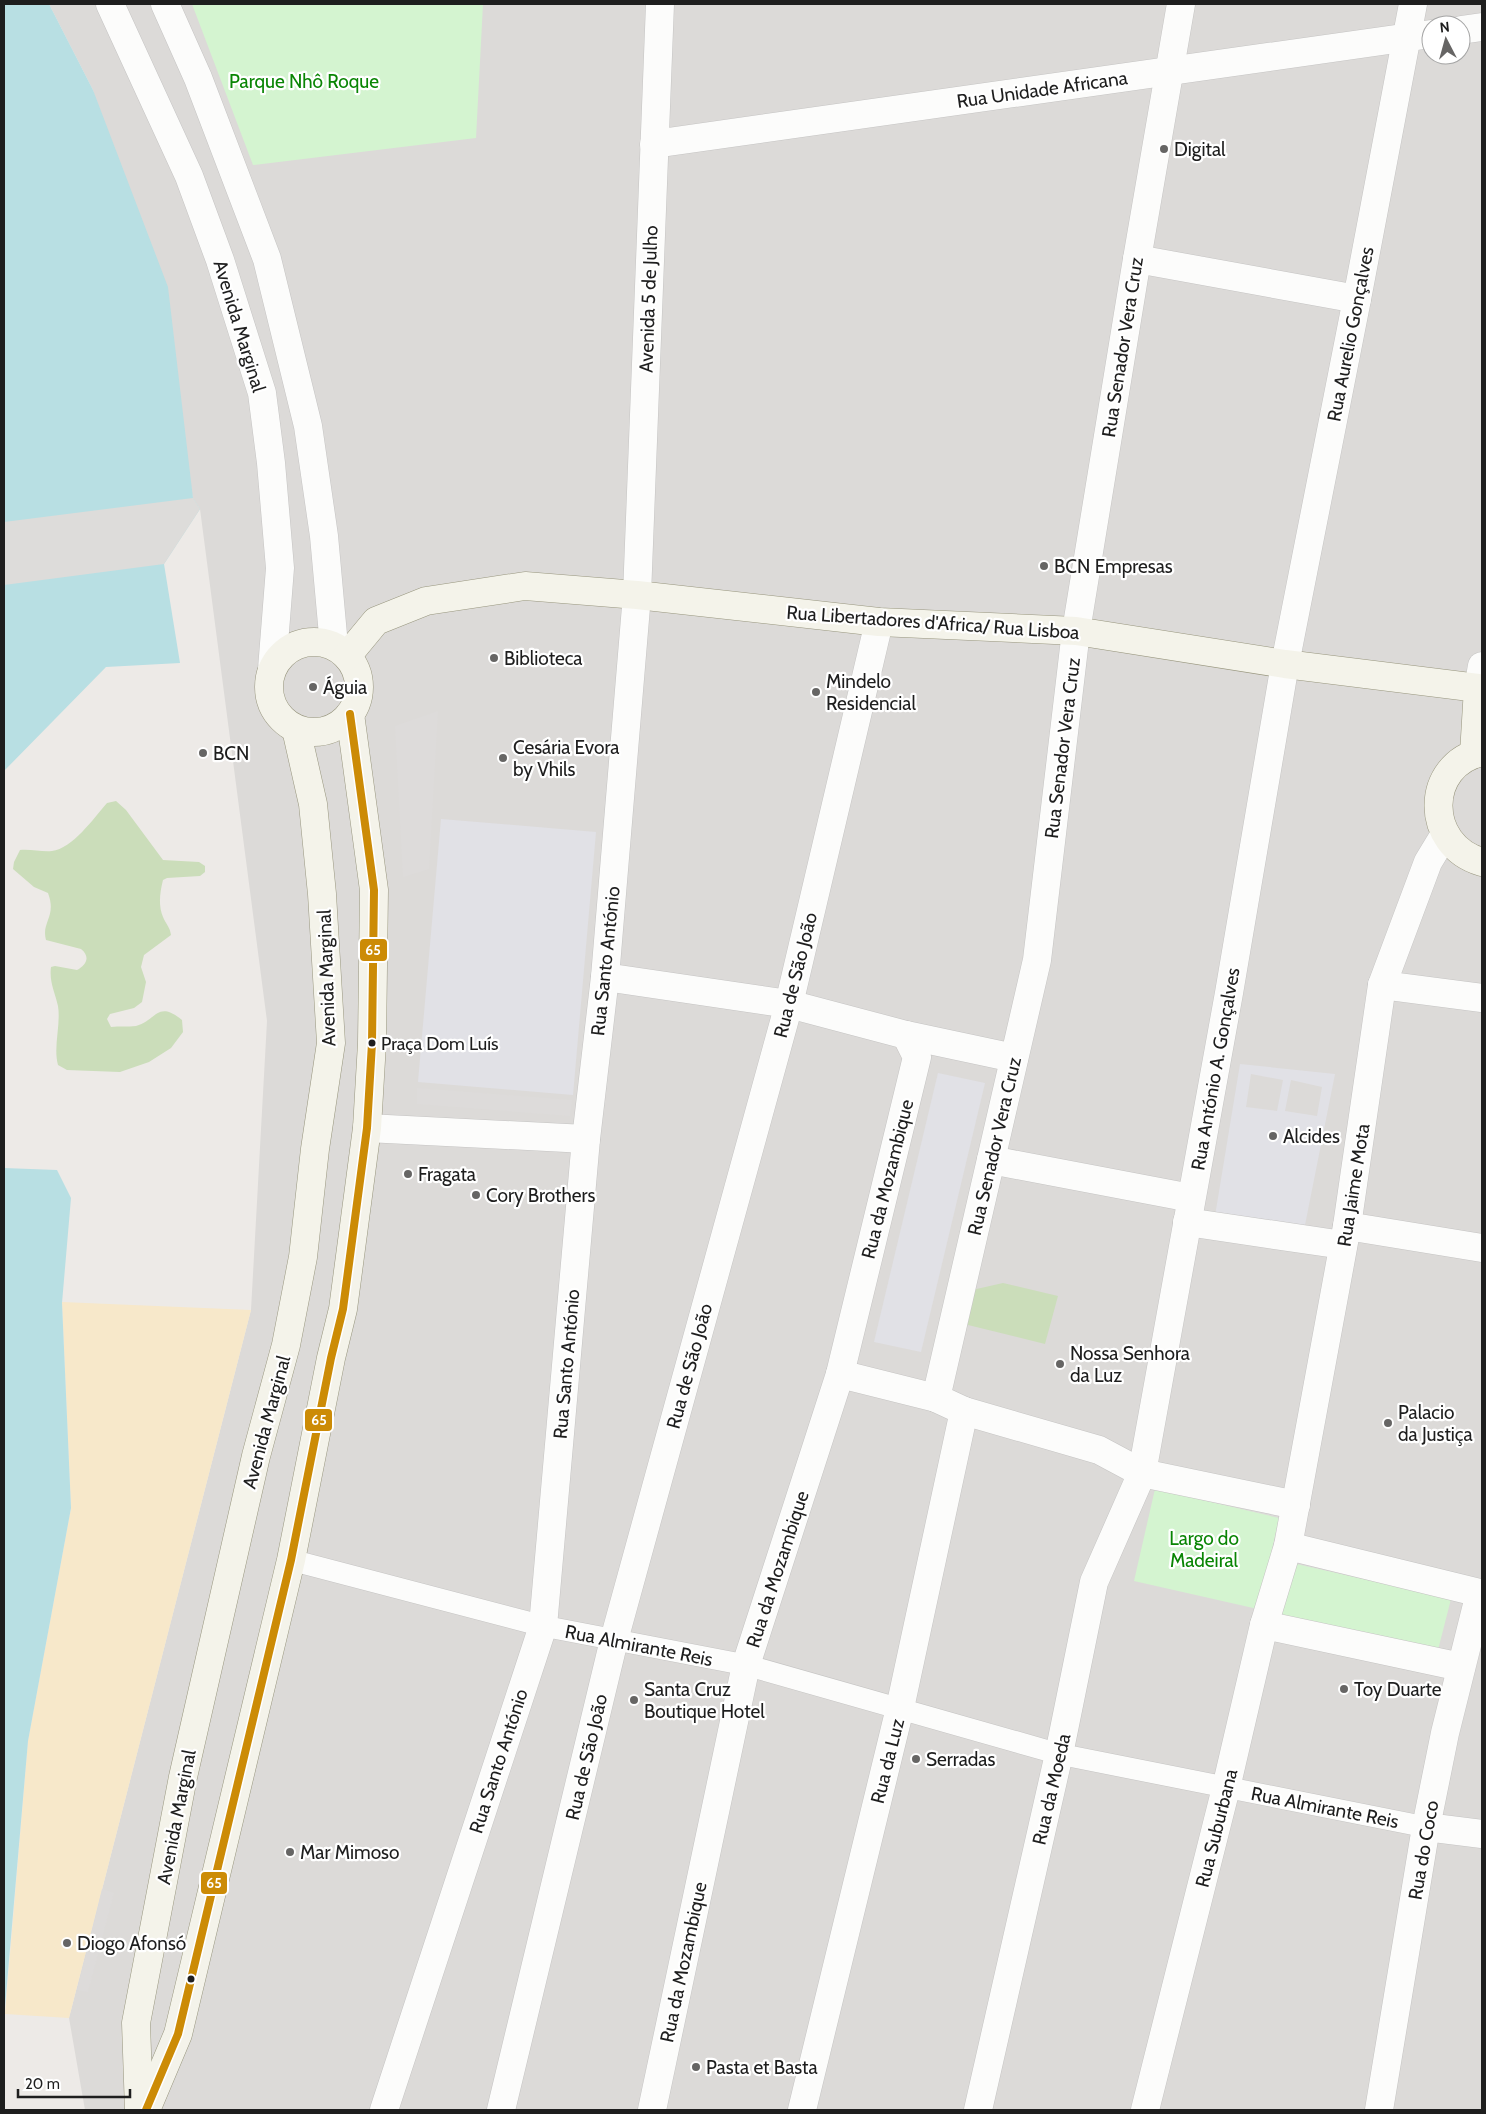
<svg xmlns="http://www.w3.org/2000/svg" width="1486" height="2114" viewBox="0 0 1486 2114" font-family="Cabin,sans-serif">
  <style>
    .residential { fill: #dcdad8; fill-rule: evenodd }
    .forest { fill: #cbddba }
    .sand { fill: #f7e8ca }
    .park { fill: #d4f4d0 }
    .parking { fill: #dddbda }
    .plaza { fill: #e1e1e6; fill-rule: evenodd }
    .water { fill: #b8dfe3 }
    .pier { fill: #dddcda }
    .lines { fill: none; stroke-linecap: round; stroke-linejoin: round }
    .service-casing { stroke: #c5c4c3; stroke-width: 22 }
    .minor-casing { stroke: #c5c4c3; stroke-width: 29 }
    .tertiary-casing { stroke: #c5c4c3; stroke-width: 29 }
    .secondary-casing { stroke: #98967e; stroke-width: 29 }
    .service { stroke: #fcfcfb; stroke-width: 21 }
    .minor { stroke: #fcfcfb; stroke-width: 28 }
    .tertiary { stroke: #fcfcfb; stroke-width: 28 }
    .secondary { stroke: #f4f3ea; stroke-width: 28 }
    .bus-1-casing { stroke: #fff; stroke-width: 11 }
    .bus-1 { stroke: #cc8b06; stroke-width: 8 }
    .poi-dot { fill: #666564; stroke: #fff; stroke-width: 2 }
    .bus-dot { fill: #1e1e1e; stroke: #fff; stroke-width: 2 }
    .labels { text-anchor: middle; stroke-width: 4.5; stroke-linejoin: round; paint-order: stroke }
    .bus-label { font-size: 18px; fill: #1e1e1e; stroke: #fff; text-anchor: start }
    .park-label { font-size: 19px; fill: #098504; stroke: #fff }
    .street-label { font-size: 19px; fill: #1e1e1e; stroke: #fff }
    .poi-label { font-size: 19px; fill: #1e1e1e; stroke: #fff; text-anchor: start }
    .line-badge { stroke: #fff; stroke-width: 2 }
    .badge-label { font-size: 14px; text-anchor: middle; font-weight: bold; fill: #fff }
  </style>
  <rect width="100%" height="100%" fill="#edeae7"/>
  <path class="residential" d="M49,4H1482V2110H85L69,2018L251,1310L267,1021L200,509L193,498L93,90ZM1431,25H1461V55H1431Z"/>
  <g class="forest">
    <path d="M116,801L126,810L163,860L199,862L205,866V872L200,876L167,878L163,880C160,892 158,905 163,917C166,924 170,927 171,935L144,955L141,967L146,982L142,1002L134,1008L110,1014L107,1019L111,1027C119,1026 128,1027 136,1026C157,1020 157,1000 182,1020L183,1032L171,1048L149,1062L120,1072L67,1070L58,1065C53,1047 61,1025 58,1006C55,992 49,982 51,967L55,966L77,970C86,965 91,957 81,949L46,940C41,922 57,917 48,893L34,887L13,869L14,862L20,850C31,849 42,852 52,851C72,849 94,818 107,803Z"/>
    <polygon points="1003,1283 1058,1296 1045,1344 964,1324 972,1290"/>
  </g>
  <polygon class="sand" points="62,1302 251,1310 69,2018 5,2014 28,1741 71,1508"/>
  <g class="park">
    <polygon points="192,4 483,4 476,138 253,165"/>
    <polygon points="1155,1489 1279,1518 1270,1558 1451,1599 1438,1650 1134,1581"/>
  </g>
  <g class="parking">
    <polygon points="438,711 429,869 403,877 395,726"/>
    <polygon points="417,1088 572,1100 570,1116 417,1104"/>
    <polygon points="102,1889 114,1893 88,1992 77,1990"/>
  </g>
  <g class="plaza">
    <polygon points="441,819 596,832 573,1095 418,1082"/>
    <path d="M1240,1064L1335,1074L1304,1230L1215,1216ZM1251,1074L1283,1080L1277,1111L1246,1107ZM1291,1080L1322,1087L1317,1116L1285,1111Z"/>
    <polygon points="938,1073 985,1083 921,1352 874,1342"/>
  </g>
  <g class="water">
    <polygon points="4,4 49,4 93,90 168,287 193,498 200,509 164,564 180,663 106,667 4,771"/>
    <polygon points="4,1168 57,1170 71,1198 62,1303 71,1508 28,1741 4,2018"/>
  </g>
  <polygon class="pier" points="193,498 200,509 164,564 4,585 4,522"/>
  <g class="lines">
    <g class="service-casing">
      <polyline id="service" points="291,1560 543,1626 746,1665 1059,1754 1426,1827"/>
    </g>
    <g class="minor-casing">
      <g id="minor">
        <polyline points="1461,30 1482,27"/>
        <polyline points="654,144 1431,34"/>
        <polyline points="1137,259 1357,299"/>
        <polyline points="605,977 789,1004 906,1035 1014,1058"/>
        <polyline points="1382,985 1482,998"/>
        <polyline points="367,1128 586,1139"/>
        <polyline points="991,1160 1191,1198"/>
        <polyline points="1187,1222 1343,1245"/>
        <polyline points="1347,1226 1482,1248"/>
        <polyline points="840,1374 936,1398 964,1411 1099,1450 1142,1473 1296,1505"/>
        <polyline points="936,1398 1037,960 1076,631 1137,259 1181,4"/>
        <polyline points="1288,1546 1480,1593"/>
        <polyline points="1264,1625 1461,1667"/>
        <polyline points="1426,1827 1482,1834"/>
        <polyline points="384,2110 543,1626 586,1139 605,977 637,595"/>
        <polyline points="501,2110 614,1640 789,1004 879,622"/>
        <polyline points="652,2110 746,1665 840,1374 917,1057 906,1035"/>
        <polyline points="802,2110 900,1708 964,1411"/>
        <polyline points="978,2110 1059,1754 1094,1582 1142,1473 1229,993 1285,664 1357,299 1413,4"/>
        <polyline points="1145,2110 1226,1788 1264,1625 1288,1546 1347,1226 1382,985 1428,862 1445,834"/>
      </g>
    </g>
    <g class="tertiary-casing">
      <g id="tertiary">
        <polyline points="110,4 189,176 220,260 262,393 271,463 280,568 272,669"/>
        <polyline points="165,4 198,78 267,259 308,426 324,536 334,646"/>
        <polyline points="637,595 660,4"/>
        <polyline points="1478,688 1482,666"/>
        <polyline points="1379,2110 1426,1827 1445,1733 1480,1593 1482,1594"/>
      </g>
    </g>
    <g class="secondary-casing">
      <g id="secondary">
        <circle cx="314" cy="687" r="45"/>
        <polyline points="347,656 376,621 426,601 525,586 637,595 879,622 1076,631 1285,664 1478,688 1474,754"/>
        <path d="M1482,752C1425,764 1423,845 1482,862"/>
        <polyline points="139,2110 136,2023 183,1777 256,1456 286,1345 303,1257 315,1149 331,1043 322,894 313,804 296,729"/>
        <polyline points="146,2110 178,2034 291,1560 331,1358 343,1309 367,1128 372,1043 374,890 350,714"/>
      </g>
    </g>
    <use href="#service" class="service"/>
    <use href="#minor" class="minor"/>
    <use href="#tertiary" class="tertiary"/>
    <use href="#secondary" class="secondary"/>
    <g class="bus-1-casing">
      <polyline id="bus-1" points="146,2110 178,2034 291,1560 331,1358 343,1309 367,1128 372,1043 374,890 350,714"/>
    </g>
    <use href="#bus-1" class="bus-1"/>
  </g>
  <g class="poi-dot">
    <circle cx="1164" cy="149" r="5"/>
    <circle cx="1044" cy="566" r="5"/>
    <circle cx="494" cy="658" r="5"/>
    <circle cx="313" cy="687" r="5"/>
    <circle cx="816" cy="692" r="5"/>
    <circle cx="203" cy="753" r="5"/>
    <circle cx="503" cy="758" r="5"/>
    <circle cx="1273" cy="1136" r="5"/>
    <circle cx="408" cy="1174" r="5"/>
    <circle cx="476" cy="1195" r="5"/>
    <circle cx="1060" cy="1364" r="5"/>
    <circle cx="1388" cy="1423" r="5"/>
    <circle cx="1344" cy="1689" r="5"/>
    <circle cx="634" cy="1700" r="5"/>
    <circle cx="916" cy="1759" r="5"/>
    <circle cx="290" cy="1852" r="5"/>
    <circle cx="67" cy="1943" r="5"/>
    <circle cx="696" cy="2067" r="5"/>
  </g>
  <g class="bus-dot">
    <circle cx="372" cy="1043" r="4.5"/>
    <circle cx="191" cy="1979" r="4.5"/>
  </g>
  <g class="labels">
    <g class="bus-label">
      <text x="381" y="1050">Praça Dom Luís</text>
    </g>
    <g class="park-label">
      <text x="304" y="88">Parque Nhô Roque</text>
      <text x="1204" y="1545">Largo do<tspan x="1204" dy="22">Madeiral</tspan></text>
    </g>
    <g class="street-label">
      <text transform="translate(1042 89) rotate(-8)" y="7">Rua Unidade Africana</text>
      <text transform="translate(648 299) rotate(-88)" y="7">Avenida 5 de Julho</text>
      <text transform="translate(240 326) rotate(73)" y="7">Avenida Marginal</text>
      <text transform="translate(1350 334) rotate(-79)" y="7">Rua Aurelio Gonçalves</text>
      <text transform="translate(1122 347) rotate(-81)" y="7">Rua Senador Vera Cruz</text>
      <text transform="translate(933 622) rotate(4)" y="7">Rua Libertadores d'Africa/ Rua Lisboa</text>
      <text transform="translate(1062 748) rotate(-83)" y="7">Rua Senador Vera Cruz</text>
      <text transform="translate(605 961) rotate(-84)" y="7">Rua Santo António</text>
      <text transform="translate(795 975) rotate(-76)" y="7">Rua de São João</text>
      <text transform="translate(326 978) rotate(-92)" y="7">Avenida Marginal</text>
      <text transform="translate(1215 1069) rotate(-80)" y="7">Rua António A. Gonçalves</text>
      <text transform="translate(994 1146) rotate(-77)" y="7">Rua Senador Vera Cruz</text>
      <text transform="translate(887 1179) rotate(-76)" y="7">Rua da Mozambique</text>
      <text transform="translate(1353 1185) rotate(-81)" y="7">Rua Jaime Mota</text>
      <text transform="translate(566 1364) rotate(-85)" y="7">Rua Santo António</text>
      <text transform="translate(689 1366) rotate(-75)" y="7">Rua de São João</text>
      <text transform="translate(266 1422) rotate(-75)" y="7">Avenida Marginal</text>
      <text transform="translate(777 1569) rotate(-72)" y="7">Rua da Mozambique</text>
      <text transform="translate(639 1645) rotate(11)" y="7">Rua Almirante Reis</text>
      <text transform="translate(586 1757) rotate(-77)" y="7">Rua de São João</text>
      <text transform="translate(498 1761) rotate(-72)" y="7">Rua Santo António</text>
      <text transform="translate(887 1761) rotate(-76)" y="7">Rua da Luz</text>
      <text transform="translate(1051 1789) rotate(-77)" y="7">Rua da Moeda</text>
      <text transform="translate(1325 1807) rotate(11)" y="7">Rua Almirante Reis</text>
      <text transform="translate(176 1817) rotate(-79)" y="7">Avenida Marginal</text>
      <text transform="translate(1216 1828) rotate(-76)" y="7">Rua Suburbana</text>
      <text transform="translate(1423 1850) rotate(-80)" y="7">Rua do Coco</text>
      <text transform="translate(683 1962) rotate(-78)" y="7">Rua da Mozambique</text>
    </g>
    <g class="poi-label">
      <text x="1174" y="156">Digital</text>
      <text x="1054" y="573">BCN Empresas</text>
      <text x="504" y="665">Biblioteca</text>
      <text x="826" y="688">Mindelo<tspan x="826" dy="22">Residencial</tspan></text>
      <text x="323" y="694">Águia</text>
      <text x="513" y="754">Cesária Evora<tspan x="513" dy="22">by Vhils</tspan></text>
      <text x="213" y="760">BCN</text>
      <text x="1283" y="1143">Alcides</text>
      <text x="418" y="1181">Fragata</text>
      <text x="486" y="1202">Cory Brothers</text>
      <text x="1070" y="1360">Nossa Senhora<tspan x="1070" dy="22">da Luz</tspan></text>
      <text x="1398" y="1419">Palacio<tspan x="1398" dy="22">da Justiça</tspan></text>
      <text x="644" y="1696">Santa Cruz<tspan x="644" dy="22">Boutique Hotel</tspan></text>
      <text x="1354" y="1696">Toy Duarte</text>
      <text x="926" y="1766">Serradas</text>
      <text x="300" y="1859">Mar Mimoso</text>
      <text x="77" y="1950">Diogo Afonsó</text>
      <text x="706" y="2074">Pasta et Basta</text>
    </g>
  </g>
  <g class="line-badge">
    <rect x="359" y="938" width="29" height="24" rx="5" fill="#cc8b06"/>
    <rect x="304" y="1408" width="29" height="24" rx="5" fill="#cc8b06"/>
    <rect x="200" y="1871" width="28" height="24" rx="5" fill="#cc8b06"/>
  </g>
  <g class="badge-label">
    <text x="373" y="955">65</text>
    <text x="319" y="1425">65</text>
    <text x="214" y="1888">65</text>
  </g>
  <rect width="1486" height="2114" fill="none" stroke="#1e1e1e" stroke-width="10"/>
  <g transform="translate(1446 40) rotate(354)"><circle r="24" fill="#ffffff" stroke="#a5a5a5"/>
  <path d="M0-4L9 19L0 12L-9 19Z" fill="#666564"/>
  <text y="-8" font-size="14" font-weight="bold" text-anchor="middle" fill="#1e1e1e">N</text>
  </g>
  <path d="M18 2089v8h112v-8" fill="none" stroke="#1e1e1e" stroke-width="2.5"/>
  <text x="25" y="2089" font-size="15" fill="#1e1e1e" stroke="#ffffff" stroke-width="4" paint-order="stroke">20 m</text>
</svg>
